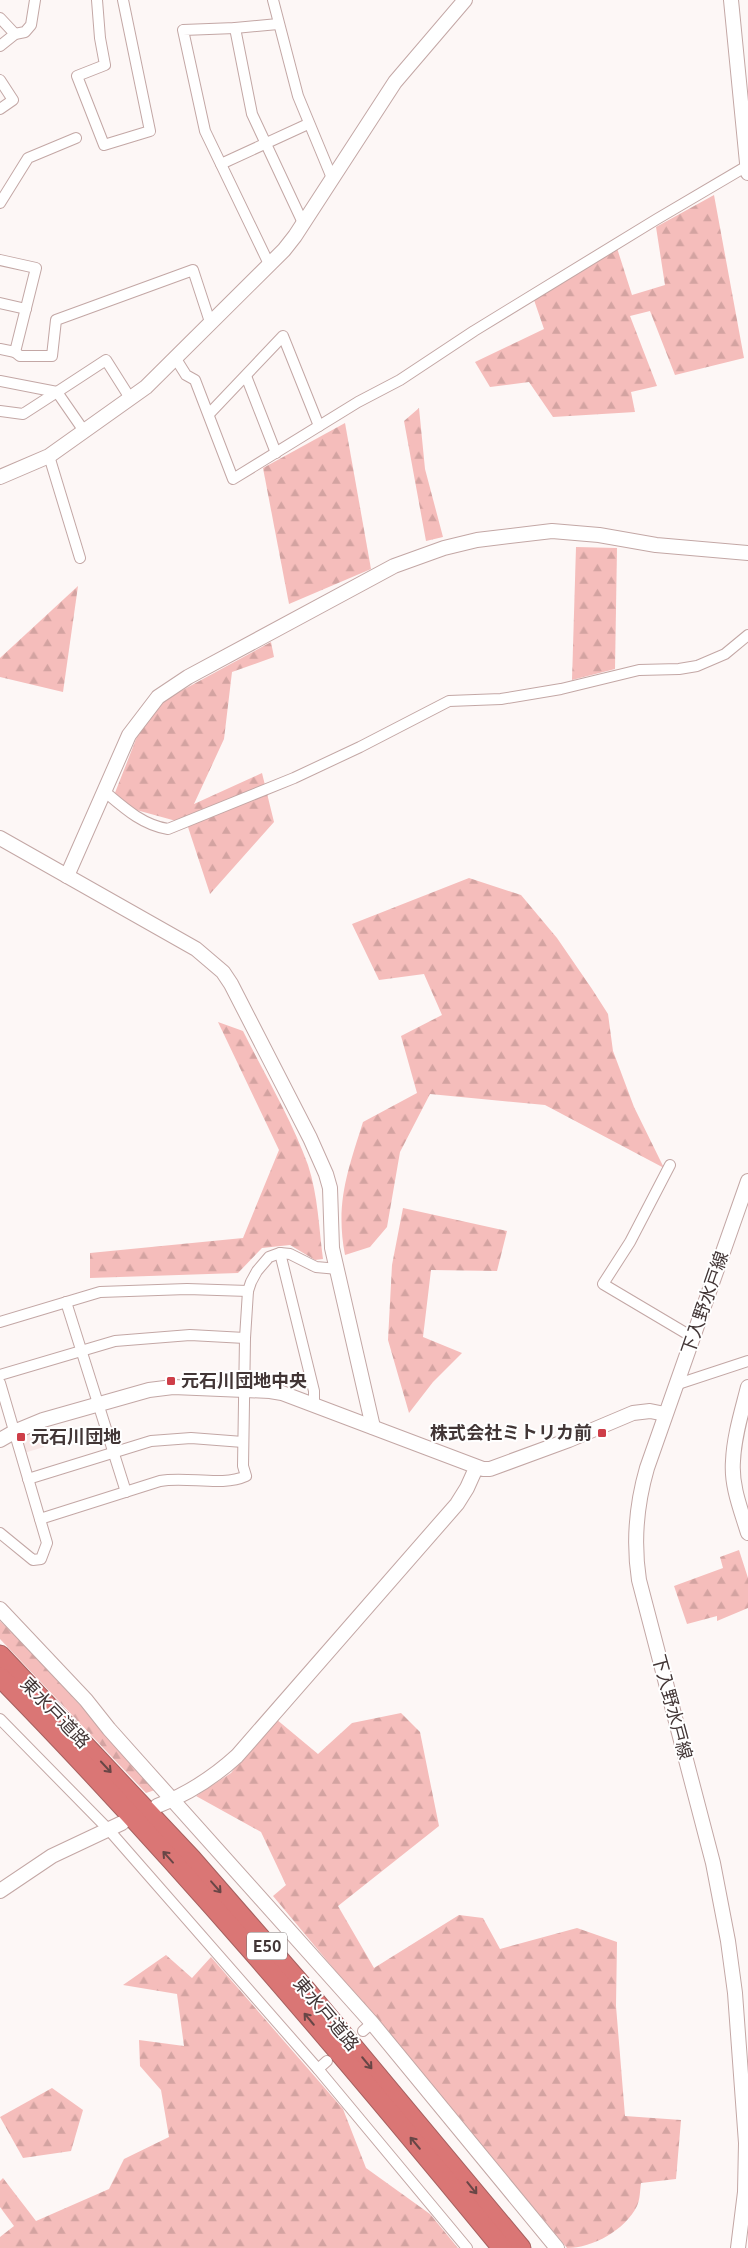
<svg xmlns="http://www.w3.org/2000/svg" width="748" height="2248" viewBox="0 0 748 2248" font-family="Georgia,'Noto Sans JP',serif">
  <style>
    .built { fill: #f8e8e7 }
    .forest { fill: url(#forest-firs) }
    .lines { fill: none; stroke-linecap: round; stroke-linejoin: round }
    .street-casing { stroke: #c3a7a5; stroke-width: 12 }
    .secondary-casing { stroke: #c3a7a5; stroke-width: 16 }
    .highway-casing { stroke: #a5605f; stroke-width: 21 }
    .street { stroke: #fff; stroke-width: 10 }
    .secondary { stroke: #fff; stroke-width: 14 }
    .highway { stroke: #da7675; stroke-width: 19 }
    .oneway { stroke: #684646 }
    .poi-dot { fill: #ce3e48; stroke: #fff; stroke-width: 2 }
    .labels { text-anchor: middle; stroke-width: 4; stroke-linejoin: round; paint-order: stroke }
    .shield { fill: #fff; stroke: #7b7272; stroke-width: 1 }
    .shield-label { font-size: 16px; font-weight: bold; fill: #423636 }
    .street-label { font-size: 18px; fill: #423636; stroke: #fff }
    .poi-label { font-size: 18px; font-weight: bold; fill: #423636; stroke: #fff; text-anchor: start }
  </style>
  <defs>
    <pattern id="forest-firs" width="22" height="20" patternUnits="userSpaceOnUse" patternTransform="scale(1.25)"><rect width="22" height="20" fill="#f5bdbb"/><path d="M5 1l3.5 6h-7zM16 11l3.5 6h-7z" fill="#d3a3a1"/></pattern>
  </defs>
  <rect width="100%" height="100%" fill="#fdf7f6"/>
  <polygon class="built" points="39,1430 44,1447 24,1453 20,1438"/>
  <g class="forest">
    <polygon points="714,195 744,358 675,375 650,311 630,316 657,386 631,392 635,412 553,417 529,382 490,387 475,362 544,329 534,300 617,248 632,295 665,285 656,227"/>
    <polygon points="419,408 425,469 443,537 426,541 404,421"/>
    <polygon points="345,423 371,569 289,604 263,468"/>
    <polygon points="576,547 617,548 615,669 572,680"/>
    <polygon points="78,586 63,692 0,677 0,658"/>
    <polygon points="271,642 274,657 232,672 224,739 194,804 262,773 274,822 210,894 187,824 111,803 140,729 166,699"/>
    <path d="M469,878L521,895L557,938L592,989L608,1014L613,1051L634,1107L664,1168L545,1105L430,1094L400,1152L387,1227L370,1247L345,1255C335,1203 348,1170 363,1122L417,1093L401,1036L442,1015L424,974L379,980L352,924Z"/>
    <path d="M218,1022L243,1031C264,1073 292,1120 308,1165C318,1195 319,1229 323,1259L315,1260L290,1245L262,1248L238,1273L90,1278V1253L243,1238L279,1150Z"/>
    <polygon points="403,1208 507,1231 497,1271 431,1270 423,1337 462,1353 433,1382 409,1413 388,1340 392,1265"/>
    <polygon points="739,1550 748,1578 748,1608 717,1621 717,1616 687,1624 674,1586 723,1568 720,1557"/>
    <polygon points="0,1621 15,1635 158,1789 146,1793 0,1639"/>
    <path d="M401,1713L420,1732L439,1826L338,1906L374,1968L459,1915L483,1918L500,1949L577,1928L617,1942L616,2006L625,2116L681,2120L676,2179L641,2183C640,2190 640,2200 637,2206C625,2230 593,2248 567,2248L273,1896L286,1885L261,1832L196,1796L231,1773L276,1719L318,1754L352,1723Z"/>
    <polygon points="166,1955 192,1978 211,1957 343,2109 366,2168 430,2214 458,2248 0,2248 0,2237 14,2226 0,2207 0,2181 3,2178 36,2221 109,2189 124,2159 169,2137 161,2090 140,2066 139,2040 184,2046 177,1994 123,1985"/>
    <polygon points="52,2088 83,2110 71,2151 23,2158 0,2117"/>
  </g>
  <g class="lines">
    <g class="street-casing">
      <g id="street">
        <polyline points="97,0 100,38 105,65 77,76 104,145 150,131 123,0"/>
        <polyline points="273,0 298,96 332,178"/>
        <polyline points="0,18 15,34"/>
        <polyline points="235,28 252,114 303,223"/>
        <polyline points="0,46 15,34 25,32 31,25 35,0"/>
        <polyline points="0,80 13,100 0,109"/>
        <polyline points="221,164 308,124"/>
        <polyline points="0,203 28,158 76,138"/>
        <polyline points="0,260 36,268 15,352 0,349"/>
        <polyline points="269,264 205,131 183,30 235,28 278,24"/>
        <polyline points="0,303 26,309"/>
        <polyline points="15,352 20,356 52,356 56,320 193,270 210,322"/>
        <polyline points="176,359 186,375 195,380 233,479 358,402 400,380 474,331 657,219 747,166"/>
        <polyline points="246,376 276,453"/>
        <polyline points="0,381 57,392"/>
        <polyline points="0,411 23,414 57,392"/>
        <polyline points="209,414 283,336 319,426"/>
        <polyline points="84,431 57,392 106,360 130,398"/>
        <polyline points="49,456 80,558"/>
        <path d="M104,791C123,807 142,825 168,829L294,778L360,747L449,701L501,699L561,689L639,670L679,669L697,666L725,654L748,635"/>
        <polyline points="670,1165 630,1242 603,1284 694,1338"/>
        <polyline points="280,1253 314,1391 314,1405"/>
        <polyline points="66,1302 126,1492"/>
        <polyline points="0,1322 100,1292 187,1289 248,1291"/>
        <polyline points="0,1375 115,1341 190,1335 245,1338"/>
        <polyline points="0,1383 47,1543 41,1559 33,1560 0,1533"/>
        <polyline points="675,1385 748,1361"/>
        <polyline points="28,1479 151,1441 191,1438 243,1442"/>
        <path d="M40,1519L160,1481C187,1476 222,1487 246,1476L243,1466L245,1338L248,1291L251,1282L257,1271L269,1257L280,1253L290,1254L316,1267L338,1269"/>
        <polyline points="0,1719 108,1829 318,2069 467,2248"/>
        <polyline points="363,2031 372,2023"/>
        <polyline points="318,2069 327,2061"/>
      </g>
    </g>
    <g class="secondary-casing">
      <g id="secondary">
        <polyline points="731,0 748,173"/>
        <polyline points="0,477 49,456 146,387 284,250 295,236 395,82 465,0"/>
        <polyline points="0,838 196,949 223,972 231,984 310,1138 326,1174 330,1188 332,1248 373,1427"/>
        <polyline points="67,876 129,735 158,697 188,677 394,566 444,548 477,540 552,531 599,535 656,545 748,553"/>
        <path d="M748,1387C742,1411 734,1436 733,1461C731,1486 741,1510 748,1533"/>
        <polyline points="0,1440 14,1432 43,1420 149,1390 173,1387 270,1391 282,1393 483,1469 490,1469 569,1440 633,1413 650,1411 665,1414"/>
        <polyline points="0,1609 86,1700 109,1729 372,2023 557,2248"/>
        <path d="M157,1806C188,1794 213,1778 237,1756L457,1504L467,1488L476,1468"/>
        <polyline points="0,1891 52,1856 122,1823"/>
        <path d="M738,2248L745,2192L746,2143L735,1993L728,1941L713,1863L639,1580C633,1541 636,1506 647,1468L748,1181"/>
      </g>
    </g>
    <g class="highway-casing">
      <g id="highway">
        <polyline points="0,1655 191,1858 306,1990 521,2248"/>
        <path d="M0,1677C177,1858 341,2052 502,2248"/>
      </g>
    </g>
    <use href="#street" class="street"/>
    <use href="#secondary" class="secondary"/>
    <use href="#highway" class="highway"/>
  </g>
  <defs><path id="oneway-shaft" d="M-6 0H5M1.5-3L5.5 0L1.5 3" fill="none" stroke-width="1.6" stroke-linecap="round" stroke-linejoin="round" transform="scale(1.25)"/></defs>
  <g class="oneway">
    <use href="#oneway-shaft" transform="translate(106 1767) rotate(47)"/>
    <use href="#oneway-shaft" transform="translate(168 1857) rotate(-132)"/>
    <use href="#oneway-shaft" transform="translate(216 1887) rotate(49)"/>
    <use href="#oneway-shaft" transform="translate(309 2019) rotate(-130)"/>
    <use href="#oneway-shaft" transform="translate(367 2063) rotate(50)"/>
    <use href="#oneway-shaft" transform="translate(415 2143) rotate(-130)"/>
    <use href="#oneway-shaft" transform="translate(472 2188) rotate(51)"/>
  </g>
  <g class="poi-dot">
    <rect x="166" y="1376" width="10" height="10" rx="2.5"/>
    <rect x="597" y="1428" width="10" height="10" rx="2.5"/>
    <rect x="16" y="1432" width="10" height="10" rx="2.5"/>
  </g>
  <g class="labels">
    <rect class="shield" x="247" y="1932.5" width="40" height="27" rx="4"/>
    <g class="shield-label">
      <text x="267" y="1952">E50</text>
    </g>
    <g class="street-label">
      <text transform="translate(705 1303) rotate(-71)" y="6">下入野水戸線</text>
      <text transform="translate(672 1707) rotate(75)" y="6">下入野水戸線</text>
      <text transform="translate(55 1713) rotate(46)" y="6">東水戸道路</text>
      <text transform="translate(326 2014) rotate(50)" y="6">東水戸道路</text>
    </g>
    <g class="poi-label">
      <text x="181" y="1387">元石川団地中央</text>
      <text x="592" y="1439" text-anchor="end">株式会社ミトリカ前</text>
      <text x="31" y="1443">元石川団地</text>
    </g>
  </g>
</svg>
